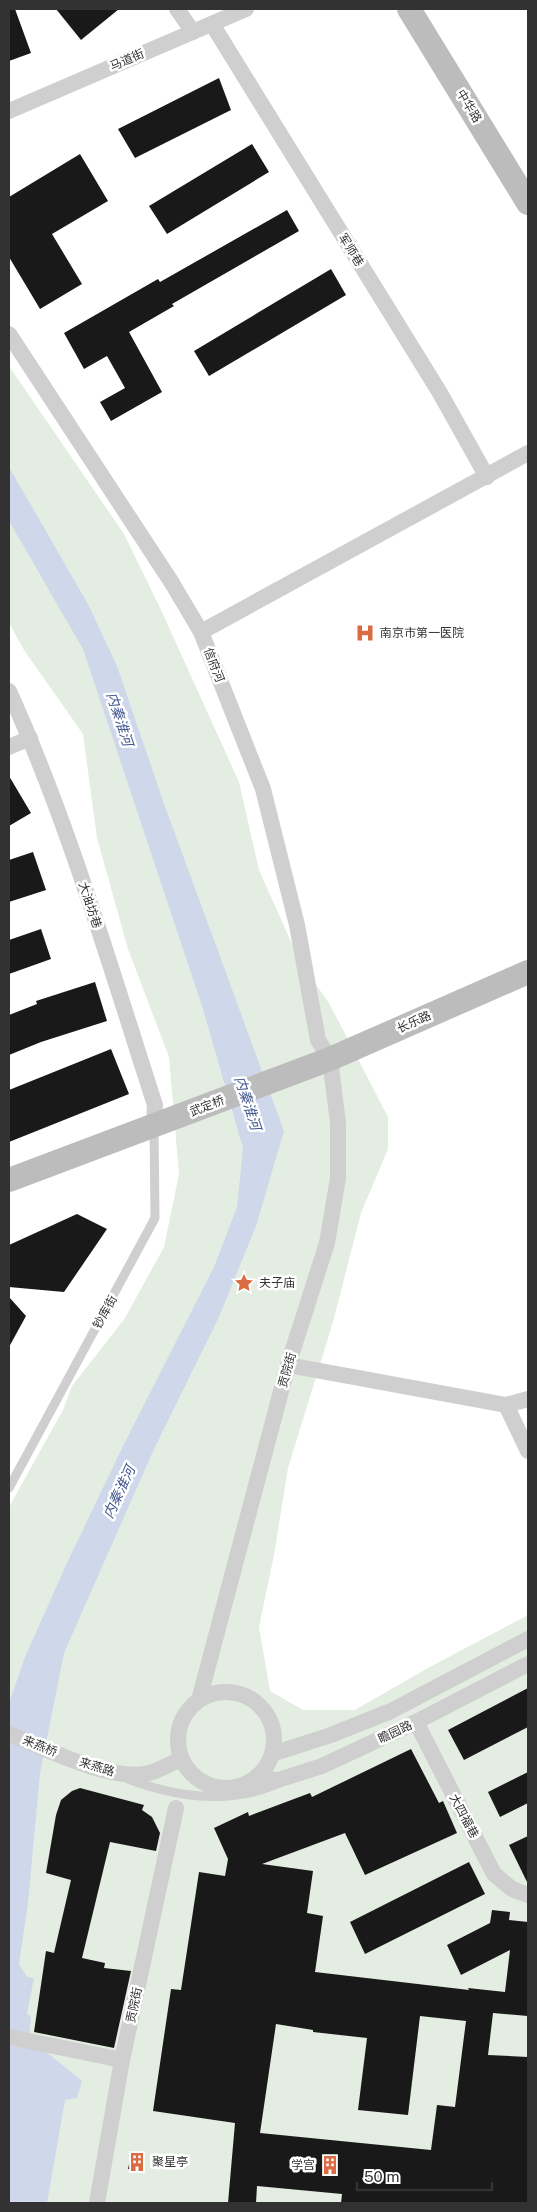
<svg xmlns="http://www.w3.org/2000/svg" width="537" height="2212" viewBox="0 0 537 2212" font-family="'Public Sans','Noto Sans SC',sans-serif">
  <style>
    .green { fill: #e4ede1 }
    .water { fill: #cfd7eb }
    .building { fill: #191919; fill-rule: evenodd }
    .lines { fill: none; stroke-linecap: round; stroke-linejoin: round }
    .lane { stroke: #cfcfcf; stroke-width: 9 }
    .street { stroke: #cfcfcf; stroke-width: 16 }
    .secondary { stroke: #bcbcbc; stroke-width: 24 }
    .labels { text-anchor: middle; stroke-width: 5; stroke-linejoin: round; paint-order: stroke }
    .street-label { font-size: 12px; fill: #323232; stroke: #fff }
    .poi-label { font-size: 12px; fill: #323232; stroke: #fff; text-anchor: start }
    .water-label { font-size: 14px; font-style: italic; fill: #445890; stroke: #fff }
  </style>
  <rect width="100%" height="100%" fill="#fff"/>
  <polygon class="green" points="9,366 124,534 162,612 239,782 259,870 301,964 329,1003 388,1117 388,1149 361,1213 333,1322 288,1468 274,1555 259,1627 270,1691 303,1710 355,1710 428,1668 528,1615 528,2203 9,2203 9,1507 63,1410 72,1386 125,1318 164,1247 179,1174 169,1057 128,949 97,838 83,734 24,650 9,623"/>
  <polygon class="water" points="9,467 88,604 117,666 163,801 284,1131 256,1226 219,1317 154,1449 64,1653 40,1773 28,1903 19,1964 27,1977 34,1978 27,2014 31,2016 29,2038 82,2081 77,2098 65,2100 47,2203 9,2203 9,1703 25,1657 67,1563 123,1446 214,1267 237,1207 243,1148 202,1006 83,649 9,521"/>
  <g class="building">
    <polygon points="9,9 15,9 31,53 9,61"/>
    <polygon points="56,9 119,9 81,40"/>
    <polygon points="219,78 231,110 135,158 118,129"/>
    <polygon points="252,144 269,172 167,234 149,206"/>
    <polygon points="80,154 108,201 52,234 82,284 40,309 9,257 9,197"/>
    <polygon points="287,210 299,231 172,304 174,306 129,332 162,392 111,421 100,402 125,388 107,356 84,369 64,333 158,279 160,282"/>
    <polygon points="331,269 346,295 209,376 194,351"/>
    <polygon points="9,776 31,813 9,826"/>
    <polygon points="33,852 46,890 9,902 9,860"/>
    <polygon points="41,929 51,959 9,974 9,940"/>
    <polygon points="95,982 107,1021 41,1042 9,1055 9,1015 37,1004 36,1001"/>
    <polygon points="111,1049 129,1094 9,1142 9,1090"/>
    <polygon points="77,1214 107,1229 64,1292 9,1287 9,1245"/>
    <polygon points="9,1297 26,1316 9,1347"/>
    <polygon points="528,1688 528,1727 464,1760 448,1730"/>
    <path d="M411,1749L439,1803L443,1801L457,1833L365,1875L345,1833L262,1864L313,1871L307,1913L323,1916L315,1972L469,1990L468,1988L505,1992L510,1950L461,1975L447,1945L490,1923L492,1910L510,1912L509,1920L528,1922V2016L493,2013L488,2055L528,2057V2203H341L342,2194L257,2186L256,2203H228L235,2123L153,2111L171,1989L181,1990L199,1872L225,1876L228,1859L214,1828L248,1812L249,1816L310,1793L312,1797ZM420,2016L466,2021L455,2107L437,2105L431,2150L260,2133L276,2024L313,2030V2032L367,2038L358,2110L408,2115Z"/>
    <polygon points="528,1772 528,1803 500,1817 488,1792"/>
    <polygon points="80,1788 144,1805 142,1810 152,1817 160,1833 156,1851 110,1842 82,1958 105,1963 104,1968 131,1971 114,2048 34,2032 46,1951 54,1953 71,1880 46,1873 56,1815 61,1800 72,1791"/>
    <polygon points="528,1836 528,1884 509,1845"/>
    <polygon points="469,1862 485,1894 365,1954 350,1922"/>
    <polygon points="131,2155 143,2155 144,2168 128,2169"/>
  </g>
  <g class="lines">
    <g class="lane">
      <polyline points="9,1488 155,1218 154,1128"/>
      <path d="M128,1779C178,1798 230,1805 280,1783"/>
    </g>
    <g class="street">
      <polyline points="177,9 193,32"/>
      <polyline points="212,24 440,393 487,477"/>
      <polyline points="9,111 246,9"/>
      <polyline points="9,334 172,583 201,632 263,789 297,925 318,1040 330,1059 338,1123 338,1178 327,1243 288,1365 199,1700"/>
      <polyline points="201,632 528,453"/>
      <path d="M9,691C69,824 110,966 155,1105L154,1124"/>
      <polyline points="9,747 30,738"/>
      <polyline points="288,1365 506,1405 528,1399"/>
      <polyline points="506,1405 528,1451"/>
      <circle cx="226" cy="1740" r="48"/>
      <polyline points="416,1722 494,1874 512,1889 528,1895"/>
      <path d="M9,1734C45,1748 107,1780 145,1774C157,1772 170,1764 181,1759"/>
      <polyline points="272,1754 331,1735 391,1711 528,1639"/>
      <polyline points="256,1778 278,1780 322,1766 416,1722 528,1664"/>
      <polyline points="9,2037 122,2060"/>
      <polyline points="97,2203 122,2060 176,1808"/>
    </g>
    <g class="secondary">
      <polyline points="409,9 528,203"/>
      <polyline points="9,1180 330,1059 528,972"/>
    </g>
  </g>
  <defs>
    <g id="hospital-bare" transform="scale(1.5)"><path d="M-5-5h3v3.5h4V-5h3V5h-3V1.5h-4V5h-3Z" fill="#db6b42" stroke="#fff" stroke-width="2.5" paint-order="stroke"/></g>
    <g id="sight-bare" transform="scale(1.5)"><path d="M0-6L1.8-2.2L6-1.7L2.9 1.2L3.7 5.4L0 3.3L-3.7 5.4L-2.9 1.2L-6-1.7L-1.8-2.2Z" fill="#db6b42" stroke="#fff" stroke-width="2.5" paint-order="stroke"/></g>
    <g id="building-bare" transform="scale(1.5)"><path d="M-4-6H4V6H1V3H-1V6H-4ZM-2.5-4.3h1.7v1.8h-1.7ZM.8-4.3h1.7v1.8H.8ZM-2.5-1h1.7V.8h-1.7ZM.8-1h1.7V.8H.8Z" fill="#db6b42" stroke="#fff" stroke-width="2.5" paint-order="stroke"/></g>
  </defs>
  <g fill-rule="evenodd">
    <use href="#hospital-bare" x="365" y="633"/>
    <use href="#sight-bare" x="244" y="1283"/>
    <use href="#building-bare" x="137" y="2162"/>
    <use href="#building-bare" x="330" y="2165"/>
  </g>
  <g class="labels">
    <g class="street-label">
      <text transform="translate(127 60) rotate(-23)" y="4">马道街</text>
      <text transform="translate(469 106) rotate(59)" y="4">中华路</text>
      <text transform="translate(351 250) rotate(58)" y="4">军师巷</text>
      <text transform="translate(214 665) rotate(69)" y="4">信府河</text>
      <text transform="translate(90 905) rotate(72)" y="4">大油坊巷</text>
      <text transform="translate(414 1022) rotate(-24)" y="4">长乐路</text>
      <text transform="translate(207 1106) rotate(-21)" y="4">武定桥</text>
      <text transform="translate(105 1312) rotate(-61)" y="4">钞库街</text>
      <text transform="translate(287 1370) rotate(-74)" y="4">贡院街</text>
      <text transform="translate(395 1732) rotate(-25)" y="4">瞻园路</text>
      <text transform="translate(40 1746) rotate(22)" y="4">来燕桥</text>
      <text transform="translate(97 1767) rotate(17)" y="4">来燕路</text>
      <text transform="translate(464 1816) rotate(62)" y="4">大四福巷</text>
      <text transform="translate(134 2005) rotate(-78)" y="4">贡院街</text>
    </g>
    <g class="poi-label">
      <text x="380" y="637">南京市第一医院</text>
      <text x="259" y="1287">夫子庙</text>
      <text x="152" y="2166">聚星亭</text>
      <text x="315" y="2169" text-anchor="end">学宫</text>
    </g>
    <g class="water-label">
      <text transform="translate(120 719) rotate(72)" y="5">内秦淮河</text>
      <text transform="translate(248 1103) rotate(72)" y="5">内秦淮河</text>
      <text transform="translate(119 1492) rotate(-65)" y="5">内秦淮河</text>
    </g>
  </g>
  <rect width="537" height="2212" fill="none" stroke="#323232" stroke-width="20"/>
  <path d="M357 2182v8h135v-8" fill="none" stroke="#323232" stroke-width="2.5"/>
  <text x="364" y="2182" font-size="15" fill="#323232" stroke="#ffffff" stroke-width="4" paint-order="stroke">50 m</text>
</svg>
